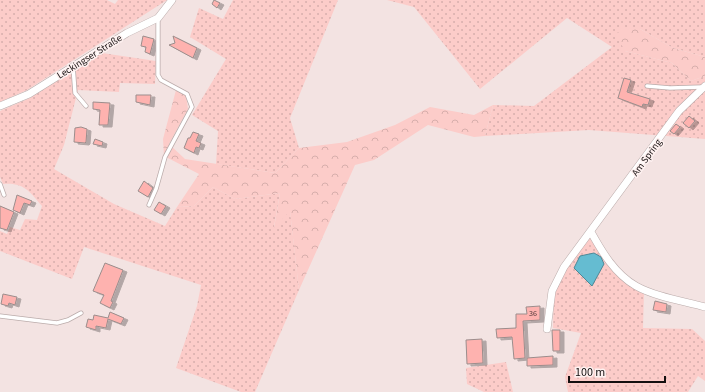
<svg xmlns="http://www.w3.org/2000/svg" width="705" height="392" viewBox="0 0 705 392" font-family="'Source Sans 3',sans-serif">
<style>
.grass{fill:url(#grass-dots)}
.forest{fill:url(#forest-crowns)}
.water{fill:#65bcd1;stroke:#4d8897}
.building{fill:#feb2af;stroke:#9b8d8c;filter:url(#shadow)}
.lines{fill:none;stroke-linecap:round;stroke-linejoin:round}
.service-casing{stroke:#bbacab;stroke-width:5}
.minor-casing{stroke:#bbacab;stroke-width:8}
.service{stroke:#fff;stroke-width:3.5}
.minor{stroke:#fff;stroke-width:7}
.labels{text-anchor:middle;stroke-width:3;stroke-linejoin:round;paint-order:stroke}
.number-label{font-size:8px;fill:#4f3838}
.street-label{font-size:10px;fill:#151010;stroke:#fef1f0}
</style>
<defs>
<pattern id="grass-dots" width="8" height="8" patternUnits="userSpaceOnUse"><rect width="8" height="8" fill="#fcccc9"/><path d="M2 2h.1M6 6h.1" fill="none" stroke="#d7aeac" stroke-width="1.8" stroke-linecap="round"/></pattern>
<pattern id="forest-crowns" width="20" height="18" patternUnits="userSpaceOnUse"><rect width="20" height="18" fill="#fcccc9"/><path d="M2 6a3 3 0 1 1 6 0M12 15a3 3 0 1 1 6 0" fill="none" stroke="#d7aeac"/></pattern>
<filter id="shadow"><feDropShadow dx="4" dy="2" stdDeviation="0" flood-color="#0004"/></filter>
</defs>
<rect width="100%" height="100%" fill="#f3e3e2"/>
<path class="grass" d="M0,0h107l8,4 3,-4h49l-140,90 -27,12z
M233,0h105l-48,118 9,30 -24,25 -59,-9 2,-33 -26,-16 34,-56 -36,-22 9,-29 24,11z
M387,0h318v57l-32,-9 -33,-19 -15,22 47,12 19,18 14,-5v63l-116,-9 -104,6 8,-31 41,1 78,-59 -45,-29 -87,71 -66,-82z
M102,53l54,8 -1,23 -35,-1 -1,9 -41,-2 -14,55 -10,24 60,35 51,22 12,-19 17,-1 19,-19 22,12 45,-6 -6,34 16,-17 9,80 -44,102h-14l-65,-24 21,-62 4,-21 -117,-38 -12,32 -72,-28v-20l7,3 3,-7 10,3 5,-11 12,1 5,-14c-12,-14 -18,-24 -39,-22l-3,-7v-66l30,-13z
M589,237l21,28 34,27 -1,36 49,1 13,12v40l-7,-5 -10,16h-120l-3,-15 16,-44 -28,-5 1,-36 12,-24z
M506,362l7,30h-29l-17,-8 -1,-16z"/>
<path class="forest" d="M621,27l19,2 33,19 32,9v19l-14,5 -19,-18 -47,-12 -9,-16z
M176,90l10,5 2,14 -19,35 16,15 90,14 24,-25 48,-6 48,-17 35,-18 44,8 19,-10 -8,31 -11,1 -46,-12 -54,35 -19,5 -56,125 -9,-79 -16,17 6,-35 -45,6 -22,-12 -19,19 -17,1 22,-33 -35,-18 -1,-17z"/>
<path class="water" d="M594,253l7,4 3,7 -12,22 -18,-18 6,-12z"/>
<path class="building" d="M214,0l6,3 -3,5 -5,-4z
M143,36l11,3 -4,15 -5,-2 1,-5 -5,-1z
M173,36l24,12 -4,10 -24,-13 6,-2z
M624,78l7,2 -4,12 23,7 -2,6 -5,-1 -1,3 -24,-9z
M136,95h15l-1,10 -14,-3z
M93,102l17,1 -2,22h-9l1,-15 -7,-1z
M689,116l6,5 -6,7 -6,-5z
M676,124l4,3 -6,7 -4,-3z
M81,127l6,2 -1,13 -1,1 -11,-1 1,-14z
M193,132l6,2 -3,7 5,2 -2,5 -3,-1 -2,6 -10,-5 4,-10h2z
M95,139l8,3 -1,4 -9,-2z
M144,181l9,7 -5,9 -10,-6z
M17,195l15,6 -2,4 -6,-2 -4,10 -7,-3z
M159,202l7,4 -5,8 -7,-4z
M0,206l14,6 -7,18 -7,-2z
M105,263l18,7 -12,31 2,1 -3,6 -10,-5 4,-8 -11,-4z
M3,294l14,3 -2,8 -6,-2 -1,3 -7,-2z
M655,301l12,3 -1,8 -13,-2z
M540,306v14l-17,1 2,37 -11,1 -2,-22 -15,1 -1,-9 20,-1v-14h11l-1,-7z
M110,312l14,6 -3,6 -13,-5 -2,9 -10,-2v4l-10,-3 2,-8 5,1 1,-5 14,3z
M552,330h8v21h-7z
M482,339l1,24 -16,1 -1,-24z
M553,356v9l-26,1v-8z"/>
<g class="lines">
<defs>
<path id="service" d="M73,66l2,27 11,13
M647,86l23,2 32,-1
M0,184l4,11
M149,205l7,-16 9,-32 27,-50 -5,-13 -26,-14 -3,-5v-56
M0,316l57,7 11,-3 13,-7"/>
<path id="minor" d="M0,106l29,-12 98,-61 31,-15 14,-18
M591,232c11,20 24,42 45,54 20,11 47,15 69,21
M547,329l5,-38 12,-24 115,-156 26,-25"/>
</defs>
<use href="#service" class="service-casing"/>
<use href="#minor" class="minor-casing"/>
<use href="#service" class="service"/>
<use href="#minor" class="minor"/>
</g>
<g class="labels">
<g class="number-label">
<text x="533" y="316">36</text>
</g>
<g class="street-label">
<text transform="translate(89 56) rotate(-32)" y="4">Leckingser Straße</text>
<text transform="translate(646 157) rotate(-54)" y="4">Am Spring</text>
</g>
</g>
<path d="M569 376v6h96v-6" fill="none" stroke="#151010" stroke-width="2"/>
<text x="575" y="376" font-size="12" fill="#151010" stroke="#fef1f0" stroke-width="3" paint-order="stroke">100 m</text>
</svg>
